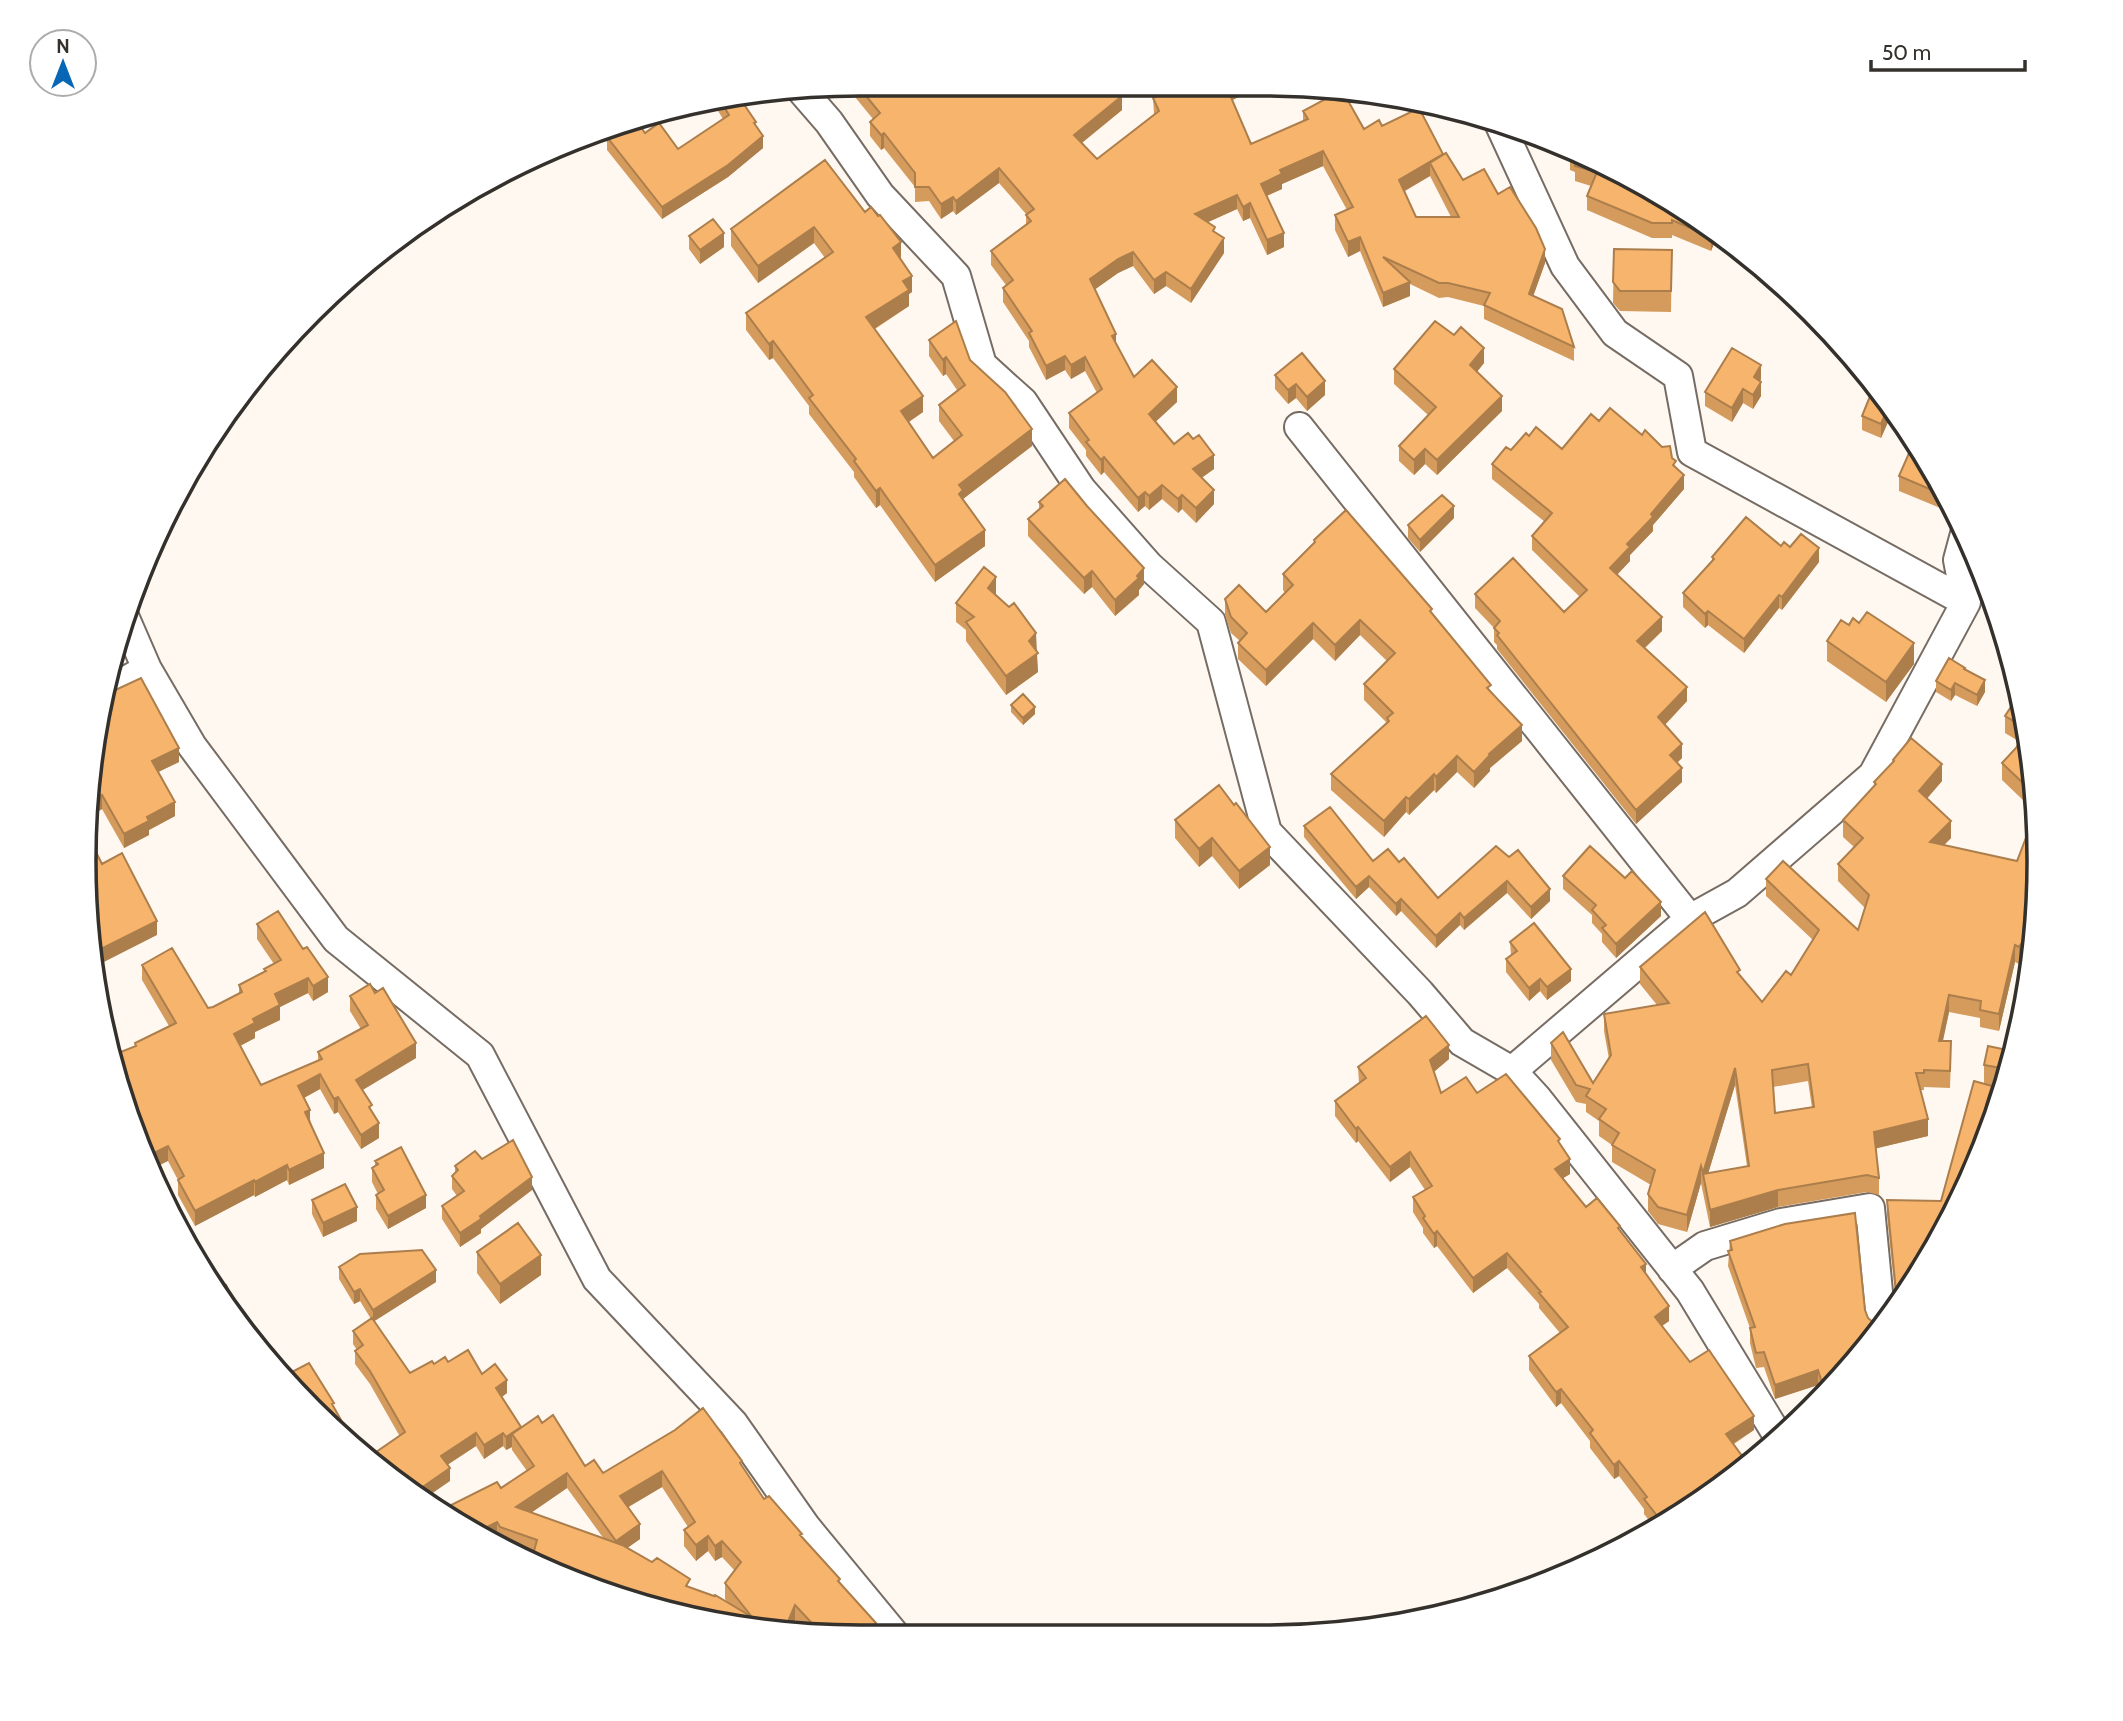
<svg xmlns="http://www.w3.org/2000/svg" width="2123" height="1721" viewBox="0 0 2123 1721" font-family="Cabin,sans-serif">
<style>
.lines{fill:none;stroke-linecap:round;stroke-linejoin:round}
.minor-casing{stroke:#766c63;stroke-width:32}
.minor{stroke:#fff;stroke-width:28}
.wall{fill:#d49b5d;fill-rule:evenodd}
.shaded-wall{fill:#ac7e4c}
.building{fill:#f6b46c;stroke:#ac7e4c;stroke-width:2;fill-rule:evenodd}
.rim{fill:none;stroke:#34302c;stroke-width:3.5}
</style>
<rect width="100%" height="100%" fill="#fff8f1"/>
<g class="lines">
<defs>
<path id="minor" d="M803,92l26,30 51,73 76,81 26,89 41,37 58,87 68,77 62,56 56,210 153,161 42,49 50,29
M1500,125l65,141 50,67 63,43 14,76 274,150 -8,-42 7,-26
M1299,427l391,492
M124,616l23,53 45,77 144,193 144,116 117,224 136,144 73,104 89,108
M110,690l37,-21
M1672,1269l33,-23 76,-23 89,-15 11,115
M1778,1436l-88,-145 -154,-194 -24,-26 178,-152 47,-26 136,-118 93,-173"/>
</defs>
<use href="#minor" class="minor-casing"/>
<use href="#minor" class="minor"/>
</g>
<path class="wall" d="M860,84l175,2 87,24 -40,33 15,16 57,-45 -1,-16 26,-10 -2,-3h79v3l-24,12 19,44 52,-23v-10l61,18 18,-3 61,29 20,25 35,14 47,69 -12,33 41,51v14l-90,-42v-13l-36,-9 -9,1 -29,-14v12l-27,11 -23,-56 -12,6 -13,-27v-15l12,-5 -24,-44 -41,18v5l-15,7 17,51 -17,8 -17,-37 -7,3 -6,-12 -29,13 7,10 9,21 -33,50 -25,-17 -12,8 -21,-28 -15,7 -23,16 21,55 18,33 43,25 -22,20 19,22 40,25 -13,9 13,26 -18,19 -14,-14 -4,4 -16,-14 -13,11 -4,-4 -7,6 -34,-40 -3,3 -15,-19v-6l-17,-22v-15l28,-20 -12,-22 -14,8 -6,-9 -19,10 -17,-33v-6l-26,-39v-14l3,-3 -15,-20v-14l35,-26v-11l-27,-31 -43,32 -3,-4 -12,8 -12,-18 -14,1v-15l-31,-39 -3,2 -11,-14v-14l3,-3 -18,-22v-12zM1430,176l21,41h-35l-11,-26z
M746,99l-4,3 14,25 7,21 -35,29 -66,42 -55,-69v-8l-6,-7 35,-15 9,13 33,16 45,-30 -10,-16z
M1572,149l122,66 24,19 -7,17 -39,-16v3h-20l-65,-28v-14l4,-10 -16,-5v-9l-5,-2v-15z
M865,212l36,47h-1l12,33 -3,2v12l-34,23 48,83 -14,10 24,36 21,-17 -15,-20v-16l18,-15 -11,-16 -3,2 -14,-20v-16l41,20 62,86 -69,53 22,47 -50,36 -55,-77 -4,3 -22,-31v-5l-45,-58v-8l-36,-48 -4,2 -23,-30v-17l79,-55 -11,-15 -56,40 -27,-37v-17z
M689,236l35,11 -24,17 -11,-15z
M1614,249l58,1 -1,62 -51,-1 -7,-8z
M1484,363l-7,9 25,39 -65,64 -12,-11 -11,11 -15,-14v-15l29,-31 -34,-31v-15z
M1275,375l50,20 -18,16 -11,-13 -8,6 -13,-15z
M1761,379l-1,2 1,15 -8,13 -10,-6 -11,19 -27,-16v-14z
M1893,410l-12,28 -19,-8v-14z
M1599,421l43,14 30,23 12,31 -31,36v6l-23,24v6l-13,14 45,56 -17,17 42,53 -22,24 17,33 -5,5 5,19 -46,42 -139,-175v-4l-3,-3v-14l-19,-20v-14l89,18 16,-15 -48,-47v-14l13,-14 -53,-43v-15l37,-28 33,13z
M1912,441l40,65 -2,6 -51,-21v-15l12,-26z
M1039,502l105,82 -5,6v5l-24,21 -23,-29 -8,7 -56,-58v-17l11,-10z
M1454,518l-34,34 -12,-14v-13z
M1314,540l118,74 59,78 31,49 -32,27v3l-16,17 -17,-16 -21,21 -2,-3 -25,25 -3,-3 -22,25 -53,-47v-16l56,-51 -23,-23v-16l23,-23 -27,-26 -25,26 -22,-22 -47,47 -28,-27v-16l2,-2 -9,-8 -6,-18v-16l41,13 19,-19 -2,-3v-16l31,-30z
M1781,546l9,1 29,15 -37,48 -3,-2 -35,45 -36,-28 -3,3 -22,-21v-14l29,-31v-5z
M996,595l40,56 2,21 -32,23 -40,-54v-11l-10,-8v-19z
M1827,641l87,23 -28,38 -59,-41z
M1965,670l20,22 -8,14 -22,-11 -4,6 -15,-9v-11z
M109,693l70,69 -21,10 17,44 -26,14v5l-25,13 -22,-39 -16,10z
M2019,696l15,94 -10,11 -22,-21v-17l14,-15 4,-6 -15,-9v-17z
M1011,705l24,9 -12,11 -12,-13z
M1893,760l49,21 -15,17 24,40 -7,7 73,16 20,-52 -5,152v4l-11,-4 -2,3 -4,-2 -16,69 -19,-4v-9l-31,-6 -6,29 8,17 -1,30 -26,-1v3h-3l7,46 -52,12 3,30v17l-12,-3 -89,15 -68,20 -9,-44 -14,49 -29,-8 -10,-13v-17l3,-9 -39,-23v-17l-13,-9v-15l-13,-9v-8l-10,-2 -25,-42v-17l42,40 16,-24 -5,-28v-17l53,-9 -17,-21v-17l100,9 22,26 29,-27 22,-35 -47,-44v-17l92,51 7,-22 -27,-27v-17l16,-17 -11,-10v-17l31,-34v-4l19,-19zM1808,1081l4,27 -37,5 -2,-26zM1735,1085l12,81 -39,7z
M1175,820l95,45 -31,24 -27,-33 -13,11 -24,-29z
M1304,826l69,35 26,1 39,36 58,-52 54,55 -19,18 -24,-26 -43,37 -4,-5 -24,23 -35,-37 -5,5 -27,-29 -13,12 -52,-62z
M1563,876l98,40 -45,42 -14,-16v-8l-10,-11v-8l-29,-26z
M257,924l71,68 -15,9 -5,-8 -28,14v13l-25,12v6l-15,8 21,39 57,-25v-8l43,-23 -11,-18v-15l66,62 -54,32 10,22 7,26 -18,11 -23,-37 -4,2 -14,-25 -16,9 20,70 -35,17 -2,-5 -32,17 -1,-2 -59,31 -17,-31v-15l-10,-19 -33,-115v-3l34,-17 -27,-46v-15l66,43 5,-1 26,-13v-9l25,-13v-3l10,-5 -17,-25z
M1510,942l61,39 -24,19 -7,-9 -11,10 -23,-29v-13l5,-4z
M2012,1051l-9,36 -19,-3v-19z
M1449,1059l-15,13 7,21h36l83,50 10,31 -7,4 23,29 34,23 26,44 23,47 -7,5 28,36 64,68 -20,14 2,32 -82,51 -10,-13v-5l-25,-33 -5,3 -24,-31v-7l-29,-38 -5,4 -27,-37v-14l31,-23 -21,-25v-4l-32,-36 -34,25 -36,-47 -3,2 -11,-15v-5l-10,-16v-15l12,-7 -15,-23 -20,15 -32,-41 -2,2 -21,-27v-15l24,-18 -1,-16z
M1992,1101l-2,5 8,3 -18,39h-1l-44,100 -39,55 -9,-88v-15l54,1z
M482,1159l50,31 -51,39v4l-21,14 -18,-28v-13l15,-10 -5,-7v-13l3,-3v-7z
M375,1161l51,47 -38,21 -12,-20v-14l2,-1 -6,-12v-14l3,-2z
M312,1200l45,21 -34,16 -11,-23z
M1730,1241l135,69 3,8 7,6 -28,48 -25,24 -4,-11 -43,14 -11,-32 -8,1 -6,-25v-15l-22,-62z
M477,1252l64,23 -41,29 -23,-31z
M339,1267l97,15 -62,39 36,52 24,-9 14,-2 34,12 25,19 -5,4 19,31 21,-5 43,43 18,7 139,-7 22,33 38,38 79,98h-71l-15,-15 -5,12 -130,-21 -127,-57 -33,-11 -3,-6 -7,3 11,-52 26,-17 -15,-21v-3l-6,3 -3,-4 -19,13 -8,-13 -29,19 3,16 -51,-46 -29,-51 -15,-20v-13l2,-1 -4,-6v-13l18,-12 -11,-18 -6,3 -15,-25zM662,1487l26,40 -4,3v16l12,15 12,-10 7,10 7,-4 13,14 -10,12v16l3,4 -38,-16 -63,-39 13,-9 -12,-32zM567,1488l37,51 -73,-26z"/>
<path class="shaded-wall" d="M1233,85h23v3l-29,15v-15z
M1122,96v14l-48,39v-14z
M884,133v15l-3,2v-15z
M763,136v12l-35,29 -66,42v-12z
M1323,151v15l-41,18v5l-21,9v-14l19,-14z
M1443,154l-13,9v13l-31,18v-14z
M999,168v15l-43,32v-14z
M1237,195v14l-42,19v-14z
M953,197v14l-12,8v-15z
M1250,203v15l-7,3v-14z
M814,227v16l-56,40v-17z
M1714,230l4,4 -7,17v-14z
M724,233v14l-24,17v-14z
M1284,233v14l-17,8v-15z
M1360,237v14l-12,6v-15z
M1224,238v15l-33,50v-14z
M901,242v17l-8,6v-17z
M1545,249v14l-16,45v-14z
M1133,252v14l-15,7 -28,20v-14l28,-20z
M1166,272v14l-12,8v-14z
M912,276v16l-3,2v12l-43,28v-17l37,-36z
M1410,282v14l-27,11v-14z
M1116,334v14l-4,-12z
M773,341v17l-4,2v-16z
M1484,348v15l-14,17v-15z
M1065,356v14l-19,10v-14z
M946,357v17l-3,2v-16z
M1085,357v14l-14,8v-14z
M1761,365v14l-7,12v-14z
M1325,381v14l-18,16v-14z
M1761,382v14l-8,13v-14z
M1296,384v14l-8,6v-14z
M1177,387v15l-28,26v-14z
M1743,389v14l-11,19v-14z
M923,396v16l-22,15v-16z
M1502,396v15l-65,64v-15z
M1889,405l4,6 -12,27v-14z
M1032,429v17l-69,53v8l-4,3v-25z
M1425,449v15l-11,11v-15z
M1214,455v14l-21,15v-15z
M1104,457v15l-3,3v-15z
M1684,475v14l-31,36v6l-23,24v6l-20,21v-14l17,-24z
M1162,485v14l-13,11v-14z
M880,488v17l-4,3v-17z
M1214,490v14l-18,19v-15z
M1145,492v14l-7,6v-14z
M1182,495v14l-4,4v-14z
M1454,506v12l-34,34v-12z
M985,530v16l-50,36v-17z
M1819,548v14l-37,48v-13z
M1144,568v16l-5,6v5l-24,21v-16z
M1092,571v16l-8,7v-16z
M996,577v19l-8,-8z
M1779,595v13l-35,45v-14z
M1708,611v14l-3,3v-14z
M1662,617v14l-25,24v-14z
M1360,620v15l-25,26v-16z
M1313,623v16l-47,47v-16z
M1036,633l2,39 -32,23v-19l23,-35z
M1914,643v21l-28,38v-20z
M1985,680v12l-8,14v-11z
M1955,683v12l-4,6v-11z
M1687,687v14l-29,31v-15z
M1035,707v7l-12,11v-7z
M1522,725v16l-32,27v3l-16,17v-16l15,-18z
M1682,744v14l-12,11v-14z
M179,748v14l-27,13v-14z
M1457,756v16l-21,21v-16z
M1942,764v17l-23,27v-17z
M1682,768v14l-46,42v-14z
M1434,774v16l-25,25v-16z
M2032,775l2,15 -10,11v-17z
M102,795v14l-16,10v-9l1,-6z
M1406,797v15l-22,25v-16z
M175,802v14l-26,14v5l-25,13v-14l23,-17z
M1951,821v17l-21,21v-17z
M1212,838v18l-13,11v-18z
M1270,847v18l-31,24v-18z
M1369,876v11l-13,12v-12z
M1507,881v12l-43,37v-12z
M1550,889v12l-19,18v-12z
M1401,899v12l-5,5v-12z
M1661,902v14l-45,42v-14z
M1460,913v12l-24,23v-12z
M157,921v14l-61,31 -1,-14z
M2021,944v17l-2,3v-17z
M2015,945v17l-16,69v-17z
M1571,969v12l-24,19v-13z
M328,977v15l-15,9v-15z
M308,978v15l-28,14v13l-25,12v6l-21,11v-15l19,-15 22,-25z
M1540,979v12l-11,10v-13z
M1949,995v17l-10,46v-17z
M416,1043v15l-60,36v-14z
M1449,1045v14l-19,16v-15z
M1735,1068v17l-30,99 -2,-10v16v-17z
M320,1074v15l-22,12v-15z
M1992,1086v15l-6,19v-15z
M338,1097v15l-4,2v-15z
M310,1110v15l-5,-13z
M1928,1119v17l-54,13v-17z
M379,1123v15l-18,11v-14z
M1358,1127v14l-2,2v-14z
M1979,1133v15l-3,11 -6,12v-8z
M168,1146v15l-16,8 -4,-13z
M1410,1152v15l-20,15v-15z
M324,1153v15l-35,17v-15z
M1570,1159v15l-15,9v-14z
M287,1165v15l-32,17v-15z
M1701,1166v17l-14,49v-17z
M532,1177v13l-51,39v4l-21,14v-14l20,-17z
M254,1180v15l-59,31v-15z
M1778,1190v17l-68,20v-17z
M426,1195v13l-38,21v-13z
M357,1207v14l-34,16v-14z
M1437,1231v15l-3,2v-14z
M1507,1253v15l-34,25v-15z
M541,1255v20l-41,29v-20z
M1646,1264v15l-5,-12z
M436,1270v12l-63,40v-12z
M360,1289v12l-6,3v-12z
M1669,1306v15l-14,10v-14z
M1818,1370v15l-43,14v-14z
M507,1380v13l-11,8v-13z
M1561,1389v14l-5,4v-15z
M1754,1416v14l-28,18v-14z
M521,1427l-9,7v13l-6,3v-13z
M476,1433v13l-35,23v-13z
M503,1433v13l-19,13v-14z
M1619,1461v15l-5,3v-14z
M450,1468v13l-26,18 -10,-6z
M662,1471v16l-42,25v-16z
M567,1473v15l-51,35v-16z
M497,1522v15l-7,3 -13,-8z
M640,1524v15l-24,17v-15z
M708,1536v15l-12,10v-16z
M722,1541v16l-7,4v-15z
M795,1605v15l-5,12 -6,-1z"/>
<path class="building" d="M860,84l174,1 1,1 2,-1h77l8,11 -48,39 23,24 62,-48 -6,-13 31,-13h49l-6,3 24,56 57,-25 -5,-8 39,-21 22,39 15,-9 3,6 37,-18 24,46 -44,26 17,37h43l-29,-54 16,-10 17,27 21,-11 14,25 12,-7 26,41 9,21 -16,45 33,15 12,38 -90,-42 6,-12 -42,-10h-9l-56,-26 27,25 -27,11 -23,-56 -12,5 -13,-27 18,-8 -30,-56 -43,19 2,4 -21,10 23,49 -17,7 -17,-37 -7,4 -6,-12 -42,19 20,13 -2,4 11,7 -33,51 -25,-17 -12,8 -21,-28 -15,7 -28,20 26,55 -4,2 22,41 18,-17 25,27 -28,27 25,30 14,-11 5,6 6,-4 15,20 -21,14 21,21 -18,18 -14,-13 -4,4 -16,-14 -13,11 -4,-4 -7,6 -34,-41 -3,3 -15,-18 3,-2 -20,-27 33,-24 -17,-32 -14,8 -6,-9 -19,10 -17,-33 3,-2 -29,-43 10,-8 -22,-29 40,-30 -5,-6 8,-6 -35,-41 -43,33 -3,-4 -12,7 -12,-17h-14v-14l-31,-40 -3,2 -11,-13 10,-9 -23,-28z
M741,100l15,22 -2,1 9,13 -35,29 -66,42 -55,-70 4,-3 -2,-2 27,-12 9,13 14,-10 19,26 51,-34 -8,-13z
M1572,149l122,66 20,15 -3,7 -39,-17v3h-20l-65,-27 10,-24 -22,-6 2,-9 -7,-2z
M825,160l40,52 6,-5 7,9 2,-1 21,27 -8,6 19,28 -9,5 6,9 -43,27 57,79 -22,15 32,47 29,-23 -23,-30 26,-20 -19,-28 -3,3 -14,-20 27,-19 14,39 35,32 27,37 -73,56 4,5 -4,4 26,36 -50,35 -55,-77 -4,3 -22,-30 2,-2 -47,-61 4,-3 -40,-54 -4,3 -23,-31 87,-61 -19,-25 -56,39 -27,-37z
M713,219l11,14 -24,17 -11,-14z
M1614,249l58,1 -1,41h-51l-7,-9z
M1435,321l19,14 7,-8 23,21 -14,17 32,31 -65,64 -12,-11 -11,11 -15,-14 37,-39 -42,-38z
M1732,348l29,17 -7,12 7,5 -8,13 -10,-6 -11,19 -27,-16z
M1302,353l23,28 -18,16 -11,-13 -8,6 -13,-15z
M1873,389l8,4 8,12 -8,19 -19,-8z
M1610,408l32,27 3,-5 17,17 8,-1 2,12 4,3 -3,4 11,10 -33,39 2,3 -26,27 3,3 -20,21 52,49 -25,24 50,46 -29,30 24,27 -12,11 12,13 -46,42 -139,-175 2,-2 -5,-5 6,-7 -25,-27 38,-36 51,54 23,-22 -55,-54 20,-23 -60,-49 14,-17 5,3 15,-17 3,3 7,-9 26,22 29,-35 8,7z
M1912,441l34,55 -47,-20 14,-32 -2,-1z
M1065,479l22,27 57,62 -7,8 2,2 -24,22 -23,-29 -8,7 -56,-59 15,-13 -4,-4z
M1442,495l12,11 -34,34 -12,-15z
M1346,510l86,99 -2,2 61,74 -4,3 35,37 -33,29 1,1 -16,17 -17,-16 -21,21 -2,-3 -25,25 -3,-2 -22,24 -53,-47 58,-53 -2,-3 6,-5 -29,-29 31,-31 -35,-33 -25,25 -22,-22 -47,47 -28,-27 9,-10 -16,-16 -6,-18 14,-14 27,27 27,-27 -10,-11 32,-32 -1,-2z
M1746,517l35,29 3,-4 6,5 11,-13 18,14 -37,49 -3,-2 -35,44 -36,-28 -3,3 -22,-21 31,-34 -2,-2z
M984,567l12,10 -8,11 21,19 5,-4 22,30 -7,8 9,12 -32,23 -40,-54 8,-5 -18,-14z
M1867,612l47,31 -28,39 -59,-41 14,-21 8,5 4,-7 6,5z
M1949,658l16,10 -1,1 21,11 -8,15 -22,-12 -4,7 -15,-9z
M141,678l38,70 -27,13 23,41 -28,15 2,4 -25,13 -22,-39 -15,9 22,-111z
M1023,694l12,13 -12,11 -12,-13z
M2018,696h1l5,31 -19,-11z
M2025,733l7,42 -8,9 -22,-21 14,-15z
M1911,738l31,26 -23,27 32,30 -21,21 87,19 10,-26 9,-33 1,7 -4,140 -12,-5 -2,3 -4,-2 -16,69 -19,-4 1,-9 -32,-6 -10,46h12l-1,30 -26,-1v3h-8l12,46 -54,13 5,46 -12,-3 -89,15 -68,20 -7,-36 46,-8 -14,-98 -32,105 -2,-7 -14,49 -29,-8 -10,-13 7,-24 -43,-25 7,-12 -20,-14 7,-10 -20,-13 4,-7 -14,-4 -25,-42 12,-11 30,51 18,-28 -7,-41 65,-11 -29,-36 65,-55 35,58 -3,2 25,30 24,-31 5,4 28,-45 -53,-51 17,-18 75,69 11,-35 -31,-31 25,-26 -20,-18 33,-36 -2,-2 20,-21 -1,-1zM1808,1064l6,43 -39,6 -3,-43z
M1219,785l15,20 2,-2 34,44 -31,24 -27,-33 -13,11 -24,-29z
M1330,807l43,54 15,-12 11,13 5,-4 34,40 58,-52 13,11 9,-7 32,39 -19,18 -24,-26 -43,37 -4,-5 -24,23 -35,-37 -5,5 -27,-28 -13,11 -52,-61z
M87,834l15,30 20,-11 35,68 -62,31z
M1590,846l35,32 7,-7 29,31 -45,42 -14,-16 4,-3 -14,-15 4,-5 -33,-29z
M278,911l25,38 4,-2 21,30 -15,9 -5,-8 -33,16 5,11 -27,14 2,4 -21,11 27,51 61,-26 -4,-7 50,-27 -18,-29 20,-12 5,9 8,-5 33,55 -60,37 16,25 -3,2 10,16 -18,12 -23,-38 -4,2 -14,-25 -22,12 12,24 -5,2 19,41 -35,17 -2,-5 -32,17 -1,-2 -59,31 -17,-31 6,-4 -16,-30 -20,10 -35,-101 23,-9 -1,-3 41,-20 -34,-58 30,-17 36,60 5,-1 29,-15 -3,-7 27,-14 -2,-2 17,-9 -24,-36z
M1534,923l37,46 -24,18 -7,-8 -11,9 -23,-29 11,-8 -7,-9z
M1426,1016l23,29 -19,15 11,33 25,-16 11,16 29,-19 54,65 -2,2 12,18 -15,10 31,38 11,-9 23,28 -2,2 28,36 -5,3 28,39 -14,11 35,45 19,-12 45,66 -28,18 22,30 -12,12 -74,46 -18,-23 3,-2 -28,-36 -5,4 -24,-32 3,-3 -32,-41 -5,3 -27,-36 39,-29 -29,-34 2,-1 -34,-39 -34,25 -36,-47 -3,3 -11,-16 2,-2 -12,-19 19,-11 -22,-34 -20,15 -32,-40 -2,2 -21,-28 31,-23 -8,-11z
M1988,1046l24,5 -5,18 -23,-4z
M1974,1081l18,5 -6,19 12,4v1l-12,25 -7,-2 -9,30 3,1 -38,84 -38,54 -10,-102 54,1z
M513,1140l19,37 -52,39 1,3 -21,14 -18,-27 22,-15 -12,-15 6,-6 -3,-4 20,-15 7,8z
M401,1147l25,48 -38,21 -12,-21 8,-5 -12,-22 6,-4 -3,-3z
M345,1184l12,23 -34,16 -11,-23z
M1855,1213l10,97 3,8 7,6h6l-34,48 -22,20 -7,-22 -43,15 -11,-33 -8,1 -6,-25 5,-1 -27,-76 4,-1 -2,-9 55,-17z
M518,1223l23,32 -41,29 -23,-32z
M422,1250l14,20 -63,40 -13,-21 -6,3 -15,-25 21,-13z
M226,1285l15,35 -2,1 7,14 -29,-46z
M372,1318l38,55 22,-12 2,3 11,-7 3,5 20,-12 14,24 13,-10 12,16 -11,8 25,39 -15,10 -3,-4 -19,12 -8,-12 -35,23 9,12 -36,25 -27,-17 -18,-19 36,-25 -35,-61 -15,-20 8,-6 -10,-14z
M309,1363l25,40 -2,1 22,39 -68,-68z
M703,1408l39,53 -2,2 24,36 5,-3 33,38 -2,1 40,44 -2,2 38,42 -3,3 8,9h-58l-28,-30 -11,26 -34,-6v-1h-10l-80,-13 -129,-49 6,-22 -37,-13 -3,-5 -20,10 -36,-22 56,-28 4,6 33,-22 -22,-32 26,-18 4,7 11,-8 32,51 9,-6 9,13 72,-43zM662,1471l33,51 -11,8 12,15 12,-9 7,10 7,-5 19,21 -16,21 27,34 -37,-22 -1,1 -28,-10 4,-7 -33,-21 -5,4 -30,-17 -106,-38 51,-34 49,68 24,-17 -20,-28z"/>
<path d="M0 0H2123V1721H0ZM860 96H1263A764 764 0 0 1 2027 860V861A764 764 0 0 1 1263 1625H860A764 764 0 0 1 96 861V860A764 764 0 0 1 860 96Z" fill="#fff" fill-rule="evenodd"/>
<path class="rim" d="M860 96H1263A764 764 0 0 1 2027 860V861A764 764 0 0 1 1263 1625H860A764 764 0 0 1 96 861V860A764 764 0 0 1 860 96Z"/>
<g transform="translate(63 63)"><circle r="33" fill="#ffffff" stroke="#aeacab" stroke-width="2"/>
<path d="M0-5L12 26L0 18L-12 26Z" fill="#0867b4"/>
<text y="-10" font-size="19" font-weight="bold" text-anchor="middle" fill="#34302c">N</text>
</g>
<path d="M1871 60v10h154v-10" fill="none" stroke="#34302c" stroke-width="3.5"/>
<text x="1882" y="60" font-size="21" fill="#34302c" stroke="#ffffff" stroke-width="5" paint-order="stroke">50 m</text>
</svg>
